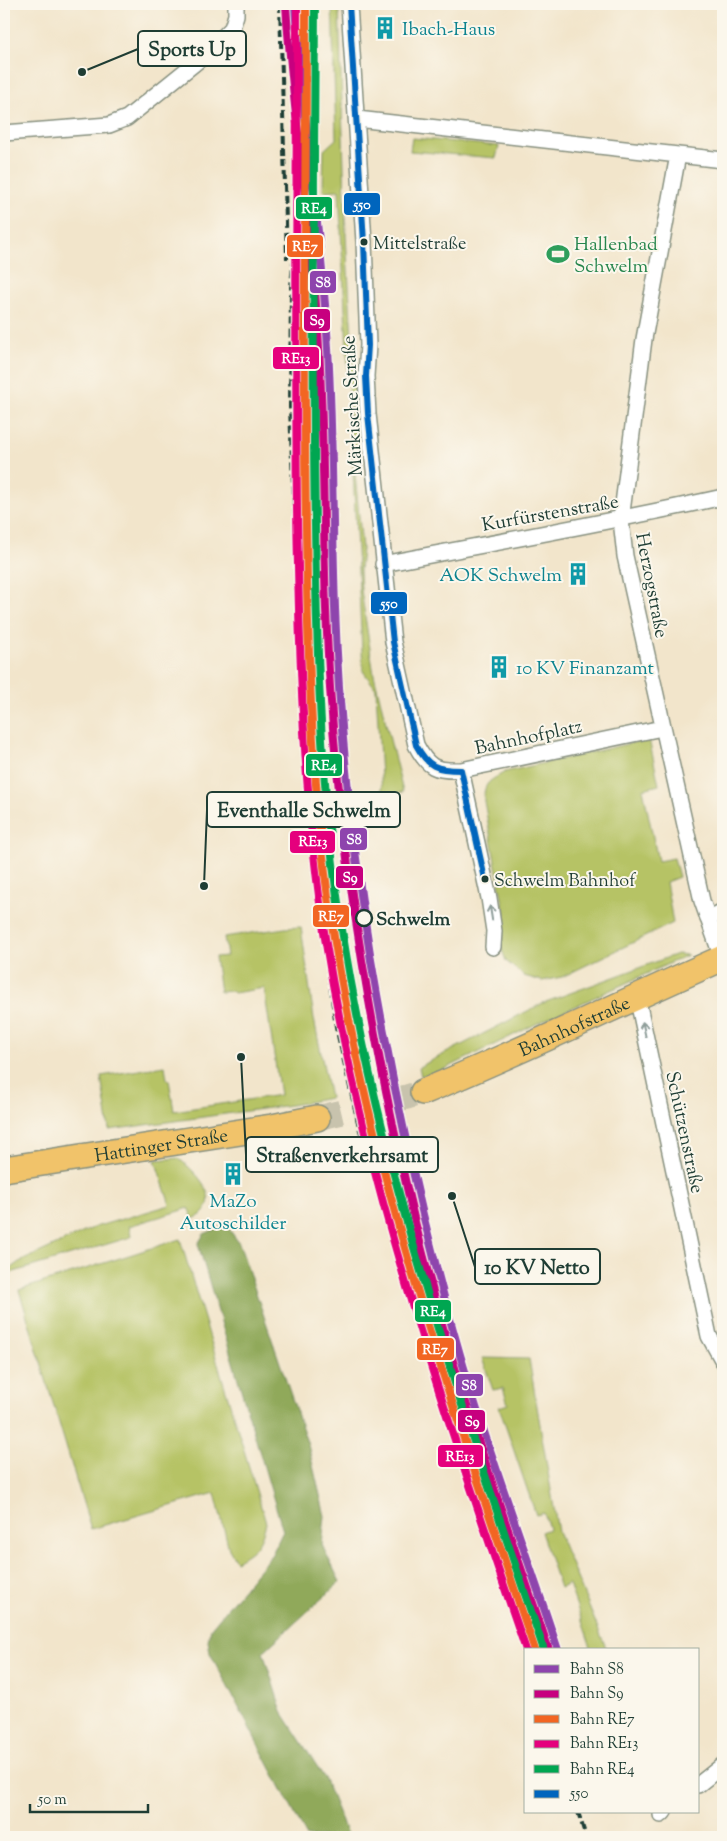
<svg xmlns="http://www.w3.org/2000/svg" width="727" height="1841" viewBox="0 0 727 1841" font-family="'Sorts Mill Goudy',serif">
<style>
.green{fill:#b6c365;stroke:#6a804c}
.forest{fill:#90a95a;stroke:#587347}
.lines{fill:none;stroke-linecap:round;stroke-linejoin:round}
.primary-tunnel{stroke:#c8c3ad;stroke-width:25;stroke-dasharray:25 12;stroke-linecap:butt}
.minor-casing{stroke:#889180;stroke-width:18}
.primary-casing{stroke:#889180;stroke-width:28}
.minor{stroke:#fff;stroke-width:15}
.primary{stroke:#f1c36a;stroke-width:25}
.rail{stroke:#1f3d34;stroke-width:4;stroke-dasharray:8 4;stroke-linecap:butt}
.bus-1-casing{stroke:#fbf7ec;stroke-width:10}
.bus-1{stroke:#0065bd;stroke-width:6}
.rail-1-casing{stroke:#fbf7ec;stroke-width:11}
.rail-2-casing{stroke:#fbf7ec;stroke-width:11}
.rail-3-casing{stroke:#fbf7ec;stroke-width:11}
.rail-4-casing{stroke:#fbf7ec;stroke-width:11}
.rail-5-casing{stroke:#fbf7ec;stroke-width:11}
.rail-1{stroke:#8e44ad;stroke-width:8}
.rail-2{stroke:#c7007f;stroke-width:8}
.rail-3{stroke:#f26522;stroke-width:8}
.rail-4{stroke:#e5007d;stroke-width:8}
.rail-5{stroke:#00a651;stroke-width:8}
.oneway{stroke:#8f9e9a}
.bus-dot{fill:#1f3d34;stroke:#fbf7ec;stroke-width:2}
.stop-dot{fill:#fbf7ec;stroke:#1f3d34;stroke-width:2.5}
.labels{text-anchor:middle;stroke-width:4;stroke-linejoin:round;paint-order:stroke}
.bus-label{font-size:18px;fill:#1f3d34;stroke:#fbf7ec;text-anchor:start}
.culture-label{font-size:19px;fill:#0d838f;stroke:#fbf7ec;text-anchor:start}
.leisure-label{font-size:19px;fill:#27864d;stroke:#fbf7ec;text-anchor:start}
.street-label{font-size:19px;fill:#1f3d34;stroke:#fbf7ec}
.stop-label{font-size:19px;font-weight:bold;fill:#1f3d34;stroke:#fbf7ec;text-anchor:start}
.leader{fill:none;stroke:#1f3d34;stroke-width:2}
.callout-dot{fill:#1f3d34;stroke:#fbf7ec;stroke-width:2}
.callout{fill:#fbf7ec;stroke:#1f3d34;stroke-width:2}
.callout-label{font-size:20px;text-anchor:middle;font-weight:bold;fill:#1f3d34}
.line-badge{stroke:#fbf7ec;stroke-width:2}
.badge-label{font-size:14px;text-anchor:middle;font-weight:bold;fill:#fff}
</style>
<rect width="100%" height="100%" fill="#fbf7ec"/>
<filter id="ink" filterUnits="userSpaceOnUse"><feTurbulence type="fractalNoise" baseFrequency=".02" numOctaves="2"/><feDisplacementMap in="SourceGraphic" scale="10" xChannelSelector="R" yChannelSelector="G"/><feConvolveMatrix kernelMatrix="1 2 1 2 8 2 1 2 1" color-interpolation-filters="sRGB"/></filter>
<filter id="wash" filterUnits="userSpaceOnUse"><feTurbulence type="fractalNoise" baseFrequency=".0096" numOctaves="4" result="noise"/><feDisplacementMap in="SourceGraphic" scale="20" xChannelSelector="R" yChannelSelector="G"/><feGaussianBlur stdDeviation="1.12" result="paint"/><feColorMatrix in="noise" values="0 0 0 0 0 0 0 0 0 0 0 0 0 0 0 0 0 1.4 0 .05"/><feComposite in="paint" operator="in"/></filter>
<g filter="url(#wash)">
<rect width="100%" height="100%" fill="#f2e5cb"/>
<path class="green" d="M332,4h7l7,232 12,204 -4,23 8,85 -2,23 1,19 13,85 29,117 -21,3 -6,-106 -13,-18 -24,-481 -16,1 1,-41 12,-11z
M412,138l87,8 -3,12 -86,-7z
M649,739l10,46 -16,4 15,72 16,-3 5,19 -13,5 7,41 -111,54 -20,4 -18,-5 -18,-15 -5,-14 4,-32 -21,-114c-1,-19 6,-20 21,-29z
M301,927l13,92 16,79 -32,6 -189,26 -8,-54 64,-10 2,13 2,1 5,31 106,-16 -16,-107 -30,5 -2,-2 -12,1 -5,-35 12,-1 -3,-19 61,-9z
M677,954l11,1 -148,67 -97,48 -22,6 -2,-9 124,-64z
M178,1158c14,11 44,37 24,56 -2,2 -7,4 -10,5l-3,-11 -60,18 2,11 -127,38v-2l15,-11 76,-35 75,-22 -15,-45z
M180,1239l86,284c-6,22 -10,27 -30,38l-7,-12 -14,-56 -124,36 -72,-239z
M482,1358l47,1 29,173 49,118h-15l-23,-66 -9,4 -19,-56 8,-3 -5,-16 -8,2 -37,-108 9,-3 -5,-16 -10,2z"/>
<path class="forest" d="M218,1228l11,1 10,14 69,202 17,71 -3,29 18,37 -77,70 19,60 42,65 24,60h-41l-97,-184 -2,-13 3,-12 61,-74 11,-23 -85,-287 6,-10z"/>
</g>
<g filter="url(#ink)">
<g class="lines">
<path class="primary-tunnel" d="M317,1118l90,-21 16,-5"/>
<defs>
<path id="minor" d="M349,4l15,238 4,103 -2,31 2,38 25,228 23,103c12,23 19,26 45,25l201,-42
M357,119l366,41
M4,133l105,-8 18,-7 78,-63 27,-27 4,-13v-11
M678,155l-34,184 -23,181 4,36 77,345 20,57
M383,564c114,-22 228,-42 340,-67
M461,770l28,128 5,33 -1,16
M708,919l15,-8
M637,996l72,340 14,25
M698,1785l25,-20
M661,1815l3,-3"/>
<g id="primary">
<path id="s1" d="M423,1092c102,-42 200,-90 300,-134"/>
<path id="s2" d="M4,1169l268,-42 45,-9"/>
</g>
</defs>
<use href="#minor" class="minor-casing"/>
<use href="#primary" class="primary-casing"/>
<use href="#minor" class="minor"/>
<use href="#primary" class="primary"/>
<path class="rail" d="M280,4l7,255
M307,54l-7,117 -9,116 -1,120 12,326 11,138 23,156 23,100 65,224 102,307
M578,1812l8,25"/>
<defs>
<path id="bus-1" d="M349,4l15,238 4,103 -2,31 2,38 25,228 23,103c12,22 20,25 45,25
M461,770l24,109"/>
</defs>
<use href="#bus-1" class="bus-1-casing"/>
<use href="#bus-1" class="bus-1"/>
<defs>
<path id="rail-1" d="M295,4c7,115 27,229 33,344 5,86 4,173 7,260 4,118 17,236 36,352 21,124 48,248 82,370 30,108 70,213 105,320"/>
<path id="rail-2" d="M286,5c7,114 27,228 33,343 5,87 4,174 7,261 4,118 17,235 36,351 21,127 48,254 84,378 31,105 68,208 103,312"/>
<path id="rail-3" d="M306,4c0,174 -3,348 0,522 2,138 6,276 28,411 39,245 122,479 201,713"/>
<path id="rail-4" d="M297,4c0,168 -2,337 0,505 2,143 6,287 28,429 39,244 121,478 201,712"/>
<path id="rail-5" d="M315,4c-1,174 -3,348 0,521 2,138 6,275 28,411 39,244 121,478 200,711"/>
</defs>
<use href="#rail-1" class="rail-1-casing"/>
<use href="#rail-2" class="rail-2-casing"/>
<use href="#rail-3" class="rail-3-casing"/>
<use href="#rail-4" class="rail-4-casing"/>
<use href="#rail-5" class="rail-5-casing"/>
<use href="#rail-1" class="rail-1"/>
<use href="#rail-2" class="rail-2"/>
<use href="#rail-3" class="rail-3"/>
<use href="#rail-4" class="rail-4"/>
<use href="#rail-5" class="rail-5"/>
</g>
<defs><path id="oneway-shaft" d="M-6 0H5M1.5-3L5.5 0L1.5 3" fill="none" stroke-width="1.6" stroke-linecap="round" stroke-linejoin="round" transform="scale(1.25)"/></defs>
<g class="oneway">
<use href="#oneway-shaft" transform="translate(491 913) rotate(-99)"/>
<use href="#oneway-shaft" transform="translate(644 1029) rotate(-102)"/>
</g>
</g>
<defs>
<symbol id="building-bare" viewBox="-9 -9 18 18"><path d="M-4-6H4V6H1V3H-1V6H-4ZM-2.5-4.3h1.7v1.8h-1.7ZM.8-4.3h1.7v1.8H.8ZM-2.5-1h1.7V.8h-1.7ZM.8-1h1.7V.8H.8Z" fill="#0f9aa8" stroke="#fbf7ec" stroke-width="2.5" paint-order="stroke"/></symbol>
<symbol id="stadium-bare" viewBox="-9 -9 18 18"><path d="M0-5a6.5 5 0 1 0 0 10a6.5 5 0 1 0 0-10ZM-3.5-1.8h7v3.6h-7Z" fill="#2e9e5b" stroke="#fbf7ec" stroke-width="2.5" paint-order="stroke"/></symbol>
</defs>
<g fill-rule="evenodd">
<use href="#building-bare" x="369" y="12" width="32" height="32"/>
<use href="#stadium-bare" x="542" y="238" width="32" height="32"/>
<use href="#building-bare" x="562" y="558" width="32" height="32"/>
<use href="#building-bare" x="483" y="651" width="32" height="32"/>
<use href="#building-bare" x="217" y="1158" width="32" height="32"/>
</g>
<g class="bus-dot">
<circle cx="364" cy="242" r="4.5"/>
<circle cx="485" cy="879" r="4.5"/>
</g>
<circle class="stop-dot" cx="364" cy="918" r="8"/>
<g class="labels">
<g class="bus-label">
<text x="373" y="249">Mittelstraße</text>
<text x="494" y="886">Schwelm Bahnhof</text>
</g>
<g class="culture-label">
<text x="402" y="35">Ibach-Haus</text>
<text x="562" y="581" text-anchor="end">AOK Schwelm</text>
<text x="516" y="674">10 KV Finanzamt</text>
<text x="233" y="1207" text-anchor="middle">MaZo<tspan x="233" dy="22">Autoschilder</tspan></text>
</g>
<g class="leisure-label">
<text x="574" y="250">Hallenbad<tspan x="574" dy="22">Schwelm</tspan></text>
</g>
<g class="street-label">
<text transform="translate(351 406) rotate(-93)" y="7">Märkische Straße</text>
<text transform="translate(550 512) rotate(-10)" y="7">Kurfürstenstraße</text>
<text transform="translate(653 585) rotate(79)" y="7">Herzogstraße</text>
<text transform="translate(528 736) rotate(-12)" y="7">Bahnhofplatz</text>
<text dy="7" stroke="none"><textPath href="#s1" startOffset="165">Bahnhofstraße</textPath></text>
<text transform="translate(686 1132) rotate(78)" y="7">Schützenstraße</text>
<text dy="7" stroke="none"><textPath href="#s2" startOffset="159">Hattinger Straße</textPath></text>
</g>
<g class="stop-label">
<text x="376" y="925">Schwelm</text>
</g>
</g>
<path class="leader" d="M82 72L138 49M204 886L207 810M241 1057L246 1155M452 1196L475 1267"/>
<g class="callout-dot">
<circle cx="82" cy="72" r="5"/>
<circle cx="204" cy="886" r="5"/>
<circle cx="241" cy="1057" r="5"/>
<circle cx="452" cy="1196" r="5"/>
</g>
<g class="callout">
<rect x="138" y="31" width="108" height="35" rx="5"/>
<rect x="207" y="792" width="193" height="35" rx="5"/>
<rect x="246" y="1137" width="192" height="35" rx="5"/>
<rect x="475" y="1249" width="125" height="35" rx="5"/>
</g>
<g class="callout-label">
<text x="192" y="56">Sports Up</text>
<text x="304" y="817">Eventhalle Schwelm</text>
<text x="342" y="1162">Straßenverkehrsamt</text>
<text x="537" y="1274">10 KV Netto</text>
</g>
<g class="line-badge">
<rect x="343" y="192" width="38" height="24" rx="5" fill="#0065bd"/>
<rect x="295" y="196" width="38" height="24" rx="5" fill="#00a651"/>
<rect x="286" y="234" width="38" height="24" rx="5" fill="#f26522"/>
<rect x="309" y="270" width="28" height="24" rx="5" fill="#8e44ad"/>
<rect x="303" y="308" width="28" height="24" rx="5" fill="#c7007f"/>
<rect x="272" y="346" width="48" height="24" rx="5" fill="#e5007d"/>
<rect x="370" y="591" width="38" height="24" rx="5" fill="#0065bd"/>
<rect x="305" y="753" width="38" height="24" rx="5" fill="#00a651"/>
<rect x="339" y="827" width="29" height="24" rx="5" fill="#8e44ad"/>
<rect x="289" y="830" width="47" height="24" rx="5" fill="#e5007d"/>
<rect x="335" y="865" width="29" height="24" rx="5" fill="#c7007f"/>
<rect x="312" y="904" width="38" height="24" rx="5" fill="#f26522"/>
<rect x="414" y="1299" width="38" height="24" rx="5" fill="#00a651"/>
<rect x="416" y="1337" width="39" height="24" rx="5" fill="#f26522"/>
<rect x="455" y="1373" width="29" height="24" rx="5" fill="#8e44ad"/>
<rect x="457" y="1409" width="29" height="24" rx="5" fill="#c7007f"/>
<rect x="437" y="1444" width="47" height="24" rx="5" fill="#e5007d"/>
</g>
<g class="badge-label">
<text x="362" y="209">550</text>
<text x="314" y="213">RE4</text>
<text x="305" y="251">RE7</text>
<text x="323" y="287">S8</text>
<text x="317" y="325">S9</text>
<text x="296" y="363">RE13</text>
<text x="389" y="608">550</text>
<text x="324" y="770">RE4</text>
<text x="354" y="844">S8</text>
<text x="313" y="846">RE13</text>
<text x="350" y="882">S9</text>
<text x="331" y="921">RE7</text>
<text x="433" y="1316">RE4</text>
<text x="435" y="1354">RE7</text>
<text x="469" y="1390">S8</text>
<text x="472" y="1426">S9</text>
<text x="460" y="1461">RE13</text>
</g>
<rect width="727" height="1841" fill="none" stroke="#fbf7ec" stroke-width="20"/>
<rect x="524" y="1648" width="175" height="165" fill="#fbf7ec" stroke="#a3ada2"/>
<rect x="534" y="1665" width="25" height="8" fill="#8e44ad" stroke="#a3ada2"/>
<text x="570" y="1674" font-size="15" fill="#1f3d34">Bahn S8</text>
<rect x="534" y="1690" width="25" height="8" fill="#c7007f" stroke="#a3ada2"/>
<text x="570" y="1698" font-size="15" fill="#1f3d34">Bahn S9</text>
<rect x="534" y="1715" width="25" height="8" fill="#f26522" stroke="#a3ada2"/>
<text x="570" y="1724" font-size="15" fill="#1f3d34">Bahn RE7</text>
<rect x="534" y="1740" width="25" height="8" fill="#e5007d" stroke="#a3ada2"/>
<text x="570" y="1748" font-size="15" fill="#1f3d34">Bahn RE13</text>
<rect x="534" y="1765" width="25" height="8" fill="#00a651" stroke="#a3ada2"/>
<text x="570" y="1774" font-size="15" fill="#1f3d34">Bahn RE4</text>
<rect x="534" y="1790" width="25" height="8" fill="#0065bd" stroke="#a3ada2"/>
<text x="570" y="1798" font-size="15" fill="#1f3d34">550</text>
<path d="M30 1804v8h118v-8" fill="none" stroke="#1f3d34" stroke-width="2.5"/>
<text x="38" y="1804" font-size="15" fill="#1f3d34" stroke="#fbf7ec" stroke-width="4" paint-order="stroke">50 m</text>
</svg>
